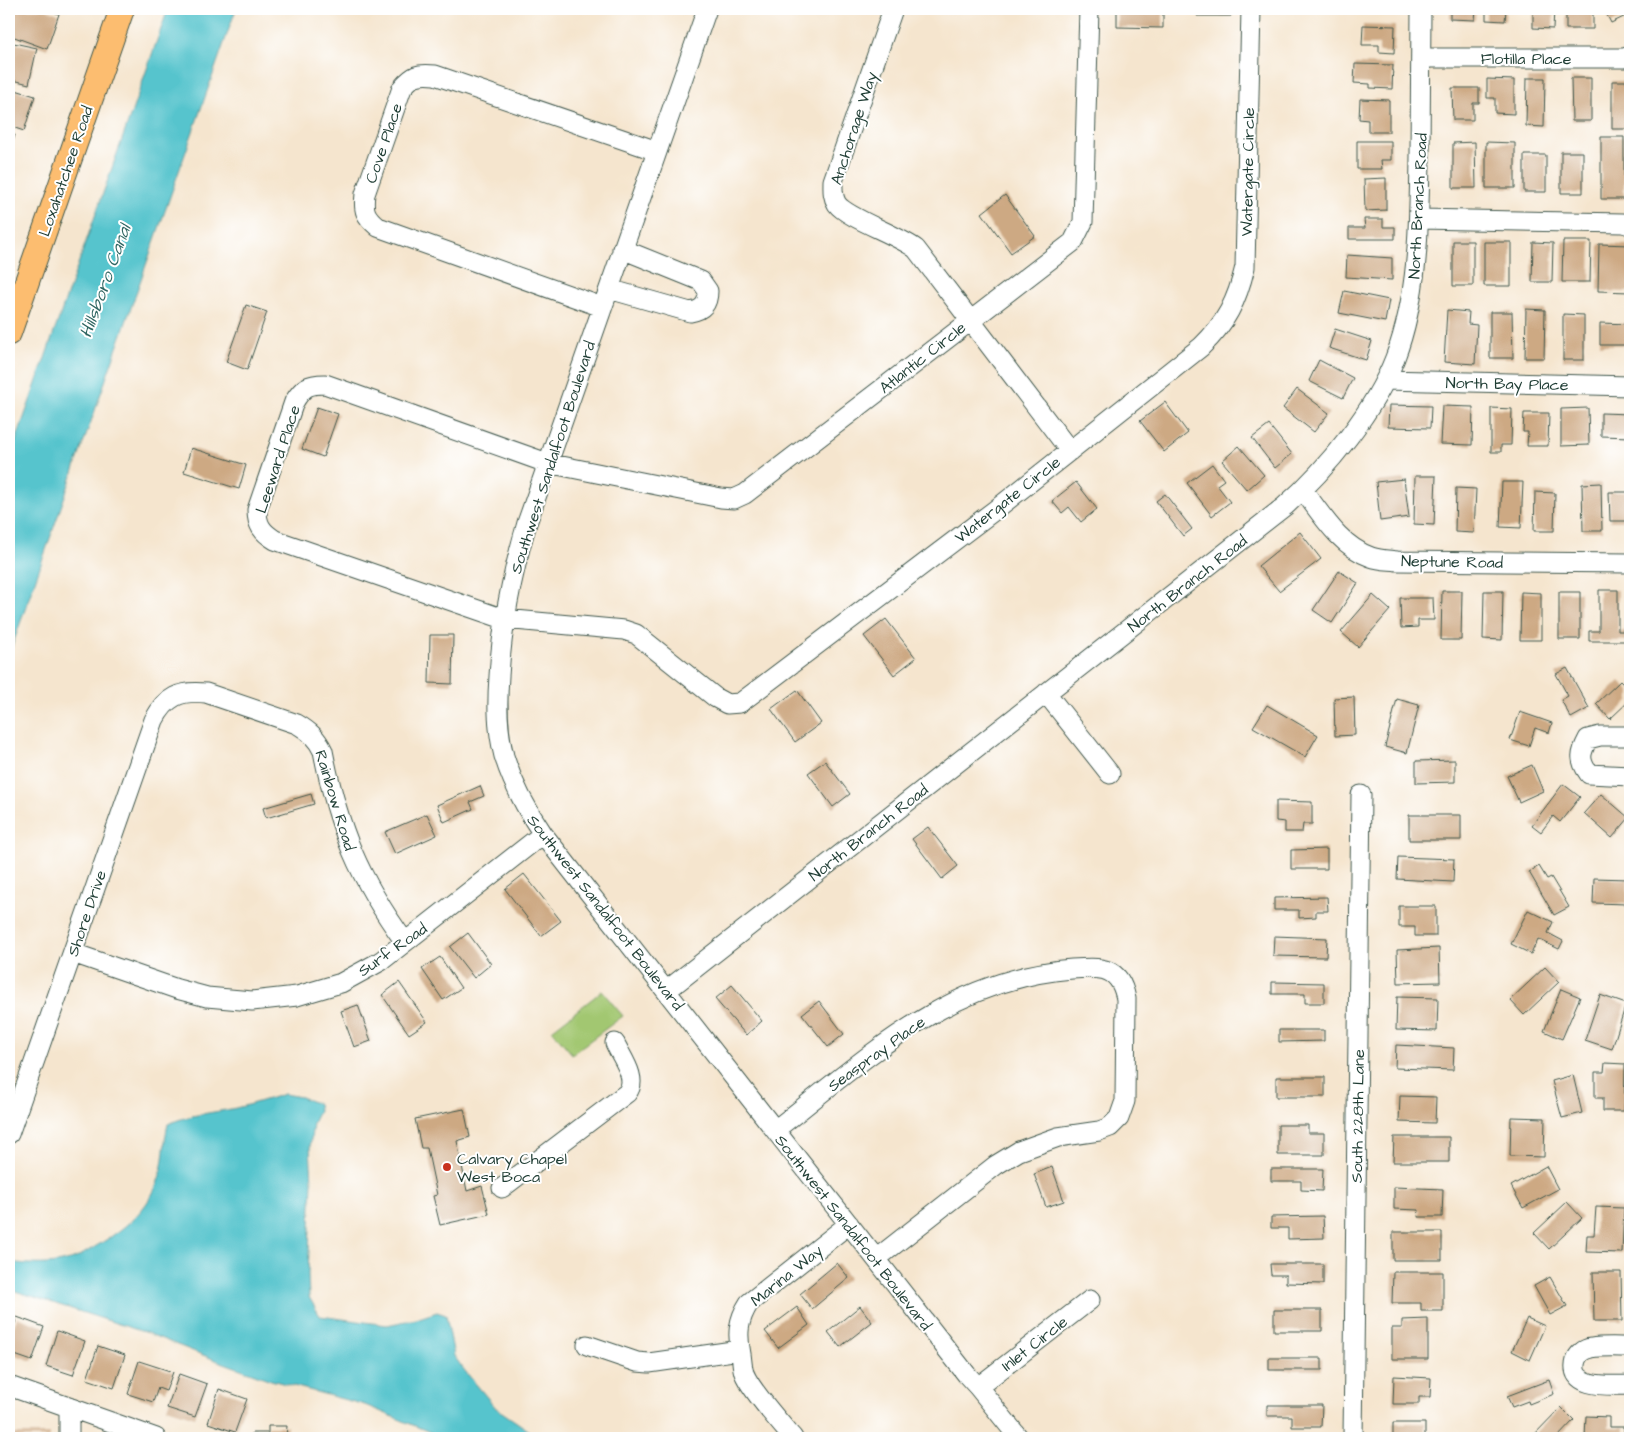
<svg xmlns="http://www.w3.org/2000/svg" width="1639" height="1447" viewBox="0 0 1639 1447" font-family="'Architects Daughter',sans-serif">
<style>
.green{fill:#a2c771;stroke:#608252}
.water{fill:#57c4cd;stroke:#3b8080}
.building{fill:#cda983}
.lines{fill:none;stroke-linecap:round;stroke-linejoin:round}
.minor-casing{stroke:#3f564b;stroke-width:21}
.major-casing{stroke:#3f564b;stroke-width:26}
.minor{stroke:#fff;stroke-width:19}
.major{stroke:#fcbd6f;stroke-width:24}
.poi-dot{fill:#c8321e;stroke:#fff;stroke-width:2}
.labels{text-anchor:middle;stroke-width:4;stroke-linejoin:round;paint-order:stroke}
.street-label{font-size:16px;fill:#1f3d34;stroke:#fff}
.poi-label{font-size:16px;fill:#1f3d34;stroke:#fff;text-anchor:start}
.water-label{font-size:18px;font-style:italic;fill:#306662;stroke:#fff}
</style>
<rect width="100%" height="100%" fill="#fff"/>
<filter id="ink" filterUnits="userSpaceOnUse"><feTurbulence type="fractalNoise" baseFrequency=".02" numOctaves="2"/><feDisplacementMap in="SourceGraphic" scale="10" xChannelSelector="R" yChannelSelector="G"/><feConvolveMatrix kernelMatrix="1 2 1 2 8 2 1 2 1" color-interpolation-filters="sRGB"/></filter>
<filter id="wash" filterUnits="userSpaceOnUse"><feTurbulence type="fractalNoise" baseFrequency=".0096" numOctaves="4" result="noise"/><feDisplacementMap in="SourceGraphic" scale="20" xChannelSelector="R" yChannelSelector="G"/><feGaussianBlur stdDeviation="1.12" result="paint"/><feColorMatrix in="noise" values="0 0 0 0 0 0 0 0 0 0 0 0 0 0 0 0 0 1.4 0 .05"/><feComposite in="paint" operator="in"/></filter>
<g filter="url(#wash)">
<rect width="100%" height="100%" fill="#f5e5ce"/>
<path class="green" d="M602,991l21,25 -51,38 -20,-24z"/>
<path class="water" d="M168,9h68l-227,646v-195z
M284,1094l17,3 17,7 1,7 -6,12 -3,24 2,35 -4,92 1,23 11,19 67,9 29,-6 21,-7 9,3 8,41 11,15 31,37 44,30h-96l-79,-33 -94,-25 -58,-21 -66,-26 -138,-44v-27c21,3 44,4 64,-3 7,-2 14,-8 20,-11 27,-16 52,-34 64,-64 8,-20 6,-40 11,-60 22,-10 45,-11 68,-16 16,-4 32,-9 48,-14z"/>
<g id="blocks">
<path class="building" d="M13,9h32l14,5 -12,35 -38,-14v-14z
M1117,9h46v19l-46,-1z
M1197,9h34v7h-34z
M1450,9h26l-1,11 -25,-1z
M1486,9h20l-1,12 -19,-1z
M1533,9h21l-1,20 -20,-1z
M1566,9h27v20h-27z
M1604,9h26v5l-19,9z
M1363,25l32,1 -1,27 -15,-1v-7h-17z
M9,42l28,6 -8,36 -20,-5z
M1355,64l38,1 -1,24 -22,-1v-4l-16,-1z
M1527,78h18l-1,49 -18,-1z
M1571,78h20v43h-19z
M1487,79l27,1v34l-19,-1v-15h-8z
M1612,81h18v48h-18z
M9,88l26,8 -11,35 -15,-5z
M1452,88h27v15h-6v17h-20z
M1360,99l29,1v32h-21v-12l-9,-1z
M9,133l6,2 -6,19z
M1601,137h23v62h-23z
M1357,141h34v19h-10l1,9h-25z
M1475,142l1,46h-23v-45z
M1486,142l29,1v45h-29z
M1561,152h22v41h-22z
M1524,155h22v37h-22z
M1386,178v32l-21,1 -1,-32z
M1005,195l30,41 -24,17 -29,-40z
M1364,219h19v8h12v12h-46v-11h16z
M1453,241h20v45h-20z
M1563,241h28l-1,41h-28z
M1484,242h27v44h-27z
M1533,242l20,1 -1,39h-20z
M1599,244l31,1v47l-32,-1z
M1347,255l45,3v22l-46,-3z
M1344,291l45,9 -4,22 -46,-9z
M246,305l21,7 -20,58 -21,-8z
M1526,309l19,1 -1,48h-19z
M1447,310l22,2 -1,12 9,1 -2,39 -31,-2z
M1490,312h22l1,46h-23z
M1563,314l21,1v45h-21z
M1600,323l30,1v21h-30z
M1335,329l37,12 -6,19 -37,-12z
M1319,360l34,18 -10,20 -34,-17z
M1297,389l32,24 -15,19 -31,-24z
M1165,402l23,31 -24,19 -24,-31z
M1389,405l42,1 -1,22 -42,-1z
M1442,406l31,1 -1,38 -32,-1z
M317,407l21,7 -15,43 -21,-8z
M1491,408l21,1 -1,36h-10v7h-10z
M1588,408l1,37 -28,1v-37z
M1524,413h25l-1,33h-21l1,-14h-5z
M1601,413l29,1v23l-29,-1z
M1269,425l23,29 -17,14 -23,-30z
M1239,446l25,29 -17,15 -25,-29z
M191,448l55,17 -7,24 -55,-17z
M1212,464l12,16 -7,5 13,17 -18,14 -25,-33z
M1415,476h21l-2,49 -20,-1z
M1404,479l5,38 -29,4 -4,-39z
M1076,482l21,27 -16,13 -12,-15 -7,6 -10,-12z
M1502,482h21l-2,46 -21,-1z
M1601,483l1,48h-19l-1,-47z
M1456,488l20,1 -2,44 -19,-1z
M1535,492l20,1 -1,38h-20z
M1609,492h20l1,29h-20z
M1165,494l27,35 -9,7 -27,-35z
M1300,532l21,27 -42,32 -21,-25z
M1339,571l19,12 -26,40 -19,-13z
M1599,590h19v41h9v10h-38v-10h10z
M1442,591h20l-1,49h-20z
M1484,591h19l-1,49 -19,-1z
M1521,592l20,1v47h-21z
M1559,592h21v47h-21z
M1373,595l17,15 -32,37 -17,-15z
M1400,598h33l1,22h-16v7l-17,1z
M886,619l30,39 -22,17 -30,-39z
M430,635h23l-1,49 -23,-1z
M1567,668l22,40 -18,10 -10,-18 7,-4 -12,-22z
M1620,681l10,10v9l-20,19 -14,-15z
M797,690l24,33 -26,19 -24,-33z
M1354,697l1,38 -20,1 -1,-38z
M1397,699l22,6 -12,48 -22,-6z
M1267,705l51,30 -13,22 -52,-30z
M1520,712l32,11 -3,10 -14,-5 -6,18 -19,-6z
M1455,760v22l-39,1v-22z
M825,761l25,33 -17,13 -25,-34z
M1532,765l11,26 -24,11 -12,-26z
M1563,784l17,13 -20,25 -7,-6 -12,16 -9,-7z
M480,786l4,10 -14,6 3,7 -29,13 -7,-17z
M311,794l3,10 -48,14 -3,-10z
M1601,794l28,24 -17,20 -28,-25z
M1276,801l36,1v22h-9l-1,8h-17v-10l-9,-1z
M427,814l10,21 -42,19 -10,-22z
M1409,815h52v25h-52z
M928,827l30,39 -16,13 -30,-40z
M1327,849v20h-36v-19z
M1398,857l56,2 -1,23 -56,-3z
M1539,866l8,13 4,-2 18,30 -15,8 -25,-43z
M524,874l37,47 -20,15 -36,-47z
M1594,878l34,1 -1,25 -34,-1z
M1327,897l1,14h-12v6l-17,1v-8h-25v-12z
M1399,906h37v30h-21v-9h-16z
M1528,910l25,12 -5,11 15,8 -4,8 -21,-10 -7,15 -20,-10z
M468,933l23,31 -17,14 -24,-31z
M1274,936l53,2 -1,19 -53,-1z
M1439,948l1,34 -42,1 -1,-33z
M440,957l21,31 -18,12 -21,-31z
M1545,967l14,15 -35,33 -14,-15z
M399,982l28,40 -18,12 -27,-39z
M1272,982l52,1v20h-19v-9h-33z
M732,985l30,36 -16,14 -31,-36z
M1561,989l19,8 -18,42 -18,-8z
M1600,995l26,9 -14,45 -27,-9z
M1397,997l41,1 -1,33 -41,-1z
M819,1001l25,33 -16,13 -26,-33z
M358,1005l13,36 -17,6 -13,-36z
M1279,1030h45v11l-45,1z
M1396,1045l58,3 -1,22 -58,-2z
M1605,1063l20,1 -1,47h-21v-13h-8v-26h9z
M1573,1075l9,38 -20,5 -10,-37z
M1276,1077h49v20h-49z
M1400,1096l36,1 -1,26 -36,-1z
M464,1109l6,28 -13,4 10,50 15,-5 7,28 -49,11 -7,-29 4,-1 -10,-47h-6l-6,-29z
M1511,1117l34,1 -1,39 -34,-1z
M1278,1125h30v8h16v22h-46z
M1394,1137h55v25h-56z
M1546,1166l12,23 -35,19 -12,-22z
M1052,1167l12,34 -18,6 -12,-33z
M1271,1169h52l-1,22 -21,-1v-9h-30z
M1394,1187l49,2 -1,28h-24l1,-7 -25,-1z
M1567,1202l15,16 -33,31 -15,-16z
M1596,1207l28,1 -2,45 -36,-1 1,-17h7z
M1323,1216l1,22 -36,1v-11h-17v-11z
M1393,1232h49v28h-49z
M837,1263l12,15 -37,31 -12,-15z
M1270,1264h53v20l-37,-1v-8h-15z
M1393,1272h50v39h-22v-8h-29z
M1593,1272h28l1,49h-28z
M1550,1277l17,29 -17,9 -16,-29z
M860,1306l12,16 -32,25 -12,-15z
M797,1307l12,18 -31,23 -13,-17z
M1274,1310h48v21h-48z
M17,1317l27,10 -12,34 -23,-8v-12z
M1527,1318l18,8 -15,34 -18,-9z
M1428,1319v40h-36v-31h10v-8z
M57,1331l28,10 -12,34 -27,-9z
M98,1346l27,9 -11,33 -27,-9z
M1269,1358h53v12h-53z
M139,1361l34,11 -7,19 -8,-3 -5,14 -25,-8z
M179,1374l28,10 -12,33 -28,-9z
M1394,1376l37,2 -1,19h-11v7h-26z
M1549,1380l5,14 -25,10 -1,-3 -16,6 -5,-11z
M219,1389l28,10 -12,33 -27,-9z
M1267,1405h55l-1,22h-29v-11h-25z
M1561,1407l13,13 -17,18h-26z
M1586,1416l23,1v10h15v11h-39z
M1393,1423h32v15h-32z
M268,1426h19l-1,12h-34v-5h16z
M14,1434h36v4h-36z"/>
</g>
</g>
<g filter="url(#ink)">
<use href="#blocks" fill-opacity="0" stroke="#3f564b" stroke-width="1"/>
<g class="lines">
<defs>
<path id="minor" d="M707,9l-180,514c-15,51 -25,100 -28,153 -2,28 -2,53 5,80 9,29 22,53 39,78l424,541 11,12 41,51
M893,9l-60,172c0,8 -1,15 4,23 10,14 61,31 79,45l154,202
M1089,9l-6,213 -10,20 -328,252 -11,5 -13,-1 -174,-35 -222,-79c-17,0 -22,3 -31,18l-37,108c0,15 5,22 18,30l229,79 120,11 12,4 80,64 11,6 13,-1 255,-193 206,-163c25,-24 36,-46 44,-80l6,-258
M1421,58h203l6,-2
M1419,219l204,4 7,2
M609,289l81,23c13,-2 18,-8 18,-21l-7,-10 -79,-32
M602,307l-224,-80c-13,-11 -15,-16 -13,-33l37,-106c11,-13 16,-15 33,-13l222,76
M1385,380l245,6
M1303,490c19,25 37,56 68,67 8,3 18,3 26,4l233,2
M1046,693l64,81
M1630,736h-30l-12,3c-8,15 -9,21 1,35l41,2
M73,953l104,36 30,8 45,4 45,-5 44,-13 40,-22 162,-127
M666,991l619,-485c42,-37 90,-96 110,-148 24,-63 24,-135 25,-202 0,-49 1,-98 1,-147
M775,1130c93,-73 173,-151 297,-161 29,-2 48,-3 54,30l-1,102 -6,17 -9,9 -11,4 -41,6 -39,14 -23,14 -120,94
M9,1134l145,-414c12,-23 26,-30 52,-27l91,31c12,7 20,14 26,27 15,77 36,128 82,191
M502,1188l125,-95c12,-14 -6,-36 -12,-50
M587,1345l50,17 12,1 91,-13
M1630,1347c-12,0 -27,-1 -39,1 -7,1 -13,6 -15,12 -9,30 37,25 54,25
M9,1386l147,52
M978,1387l112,-87
M69,1407v31
M793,1438c-13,-15 -43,-49 -49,-65 -2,-6 -2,-13 -3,-19 -4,-20 -3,-34 8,-51l100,-79
M1353,1438l8,-643"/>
<path id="major" d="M9,333l113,-324"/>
</defs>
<use href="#minor" class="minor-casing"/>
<use href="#major" class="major-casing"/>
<use href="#minor" class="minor"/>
<use href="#major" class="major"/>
</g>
</g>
<circle class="poi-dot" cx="447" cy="1167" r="5"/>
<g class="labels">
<g class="street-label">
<text x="1526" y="64">Flotilla Place</text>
<text transform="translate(853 128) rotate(-72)" y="6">Anchorage Way</text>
<text transform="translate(383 143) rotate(-71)" y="6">Cove Place</text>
<text transform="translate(65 171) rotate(-71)" y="6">Loxahatchee Road</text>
<text transform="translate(1247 172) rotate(-89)" y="6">Watergate Circle</text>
<text transform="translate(1417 206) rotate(-87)" y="6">North Branch Road</text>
<text transform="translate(922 357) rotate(-38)" y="6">Atlantic Circle</text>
<text transform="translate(1507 383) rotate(1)" y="6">North Bay Place</text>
<text transform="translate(552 457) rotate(-72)" y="6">Southwest Sandalfoot Boulevard</text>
<text transform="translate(277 459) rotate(-72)" y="6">Leeward Place</text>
<text transform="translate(1007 499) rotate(-38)" y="6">Watergate Circle</text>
<text transform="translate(1452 561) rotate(1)" y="6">Neptune Road</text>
<text transform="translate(1187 583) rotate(-38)" y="6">North Branch Road</text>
<text transform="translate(336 800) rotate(73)" y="6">Rainbow Road</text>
<text transform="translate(868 832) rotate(-38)" y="6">North Branch Road</text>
<text transform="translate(606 912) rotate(52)" y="6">Southwest Sandalfoot Boulevard</text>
<text transform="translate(86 913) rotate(-71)" y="6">Shore Drive</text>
<text transform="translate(392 949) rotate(-35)" y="6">Surf Road</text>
<text transform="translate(876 1053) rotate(-36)" y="6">Seaspray Place</text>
<text transform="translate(1357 1116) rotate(-89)" y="6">South 228th Lane</text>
<text transform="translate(854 1232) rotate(52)" y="6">Southwest Sandalfoot Boulevard</text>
<text transform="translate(786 1275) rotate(-39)" y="6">Marina Way</text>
<text transform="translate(1034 1343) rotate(-38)" y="6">Inlet Circle</text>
</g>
<g class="poi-label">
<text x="457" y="1164">Calvary Chapel<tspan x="457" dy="18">West Boca</tspan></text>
</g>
<g class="water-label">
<text transform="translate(105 281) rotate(-70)" y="6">Hillsboro Canal</text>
</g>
</g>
<rect width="1639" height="1447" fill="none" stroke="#fff" stroke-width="30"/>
</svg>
